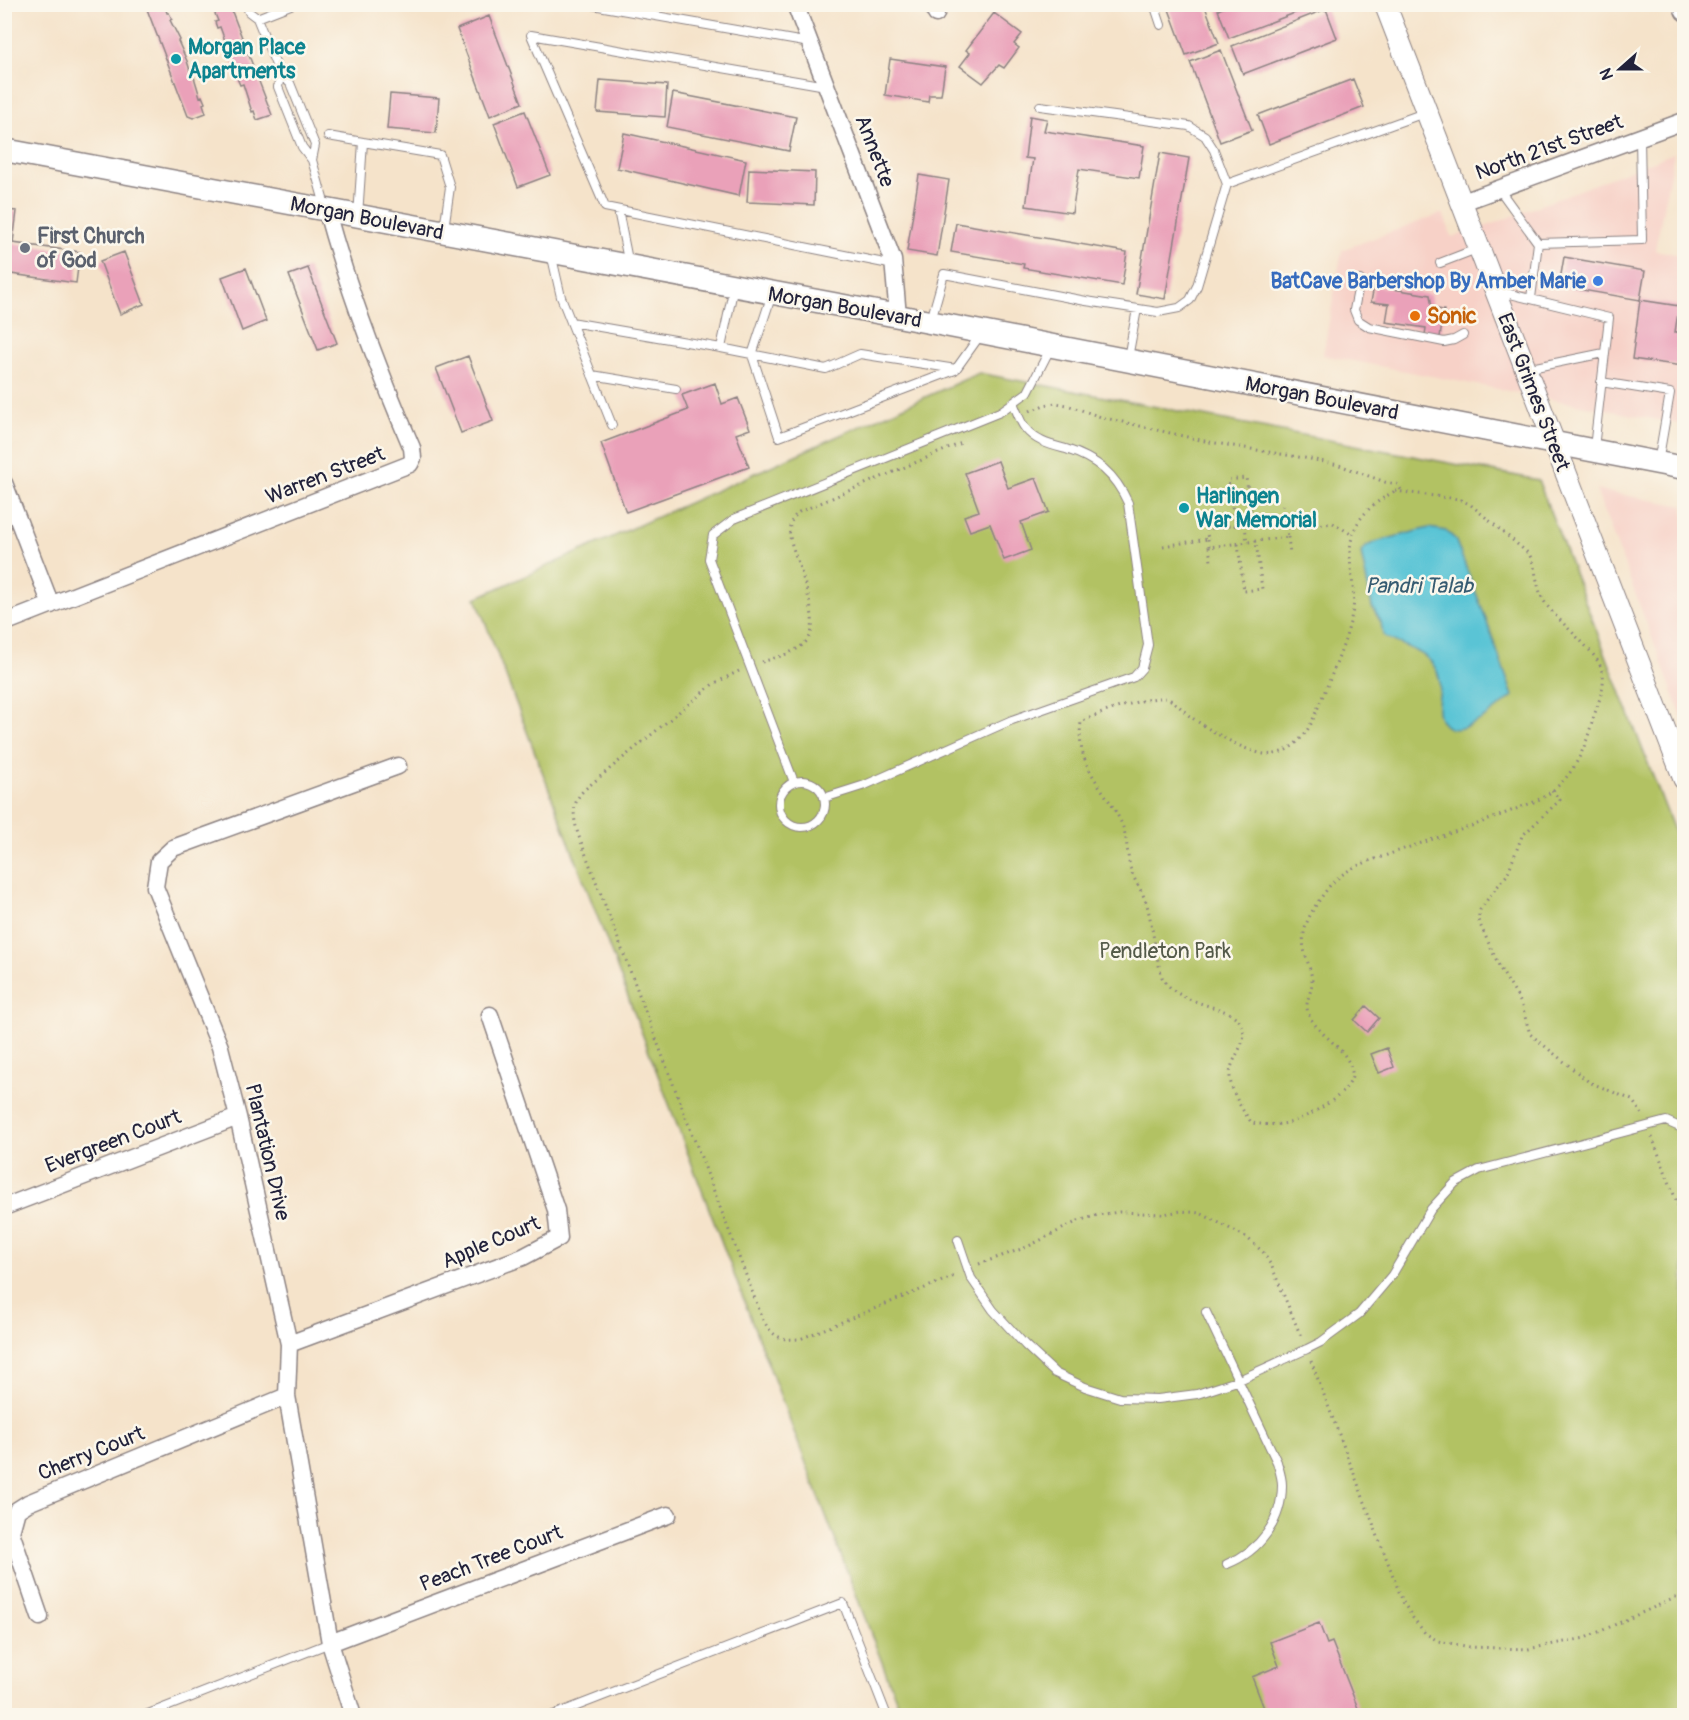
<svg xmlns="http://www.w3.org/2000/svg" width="1689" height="1720" viewBox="0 0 1689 1720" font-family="Pangolin,sans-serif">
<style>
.built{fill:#f7d1c7}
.green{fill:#b2c264;stroke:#6a7250;stroke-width:1.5}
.water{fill:#5ac4d5;stroke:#3e7388;stroke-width:1.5}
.building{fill:#eaa1b9}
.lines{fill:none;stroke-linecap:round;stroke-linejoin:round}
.service-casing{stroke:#8c8282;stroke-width:10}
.minor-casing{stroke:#8c8282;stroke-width:19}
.tertiary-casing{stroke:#8c8282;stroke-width:23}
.secondary-casing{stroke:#8c8282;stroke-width:25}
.path{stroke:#8c8282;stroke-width:3;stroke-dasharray:1.5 4.5;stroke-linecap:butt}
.service{stroke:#fff;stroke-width:8}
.minor{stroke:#fff;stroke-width:16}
.tertiary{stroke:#fff;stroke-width:21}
.secondary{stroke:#fff;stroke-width:22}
.culture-dot{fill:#0f9aa8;stroke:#fbf7ec;stroke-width:2}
.worship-dot{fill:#6b7280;stroke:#fbf7ec;stroke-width:2}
.shop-dot{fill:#3f7fe0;stroke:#fbf7ec;stroke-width:2}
.food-dot{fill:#e8710a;stroke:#fbf7ec;stroke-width:2}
.labels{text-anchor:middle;stroke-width:5;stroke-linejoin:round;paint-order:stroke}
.culture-label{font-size:21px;font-weight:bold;fill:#0d838f;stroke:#fbf7ec;text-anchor:start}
.street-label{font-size:21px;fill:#22223b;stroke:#fbf7ec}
.worship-label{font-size:21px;font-weight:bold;fill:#5b616d;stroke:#fbf7ec;text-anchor:start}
.shop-label{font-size:21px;font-weight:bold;fill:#366cbe;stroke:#fbf7ec;text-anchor:end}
.food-label{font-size:21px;font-weight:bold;fill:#c56008;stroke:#fbf7ec;text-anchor:start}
.park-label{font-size:21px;fill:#545a49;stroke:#fbf7ec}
.water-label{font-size:22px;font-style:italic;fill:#365b71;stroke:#fbf7ec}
</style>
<rect width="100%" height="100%" fill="#fbf7ec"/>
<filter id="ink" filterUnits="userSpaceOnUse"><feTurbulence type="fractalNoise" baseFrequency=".0167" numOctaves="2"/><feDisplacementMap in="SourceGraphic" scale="12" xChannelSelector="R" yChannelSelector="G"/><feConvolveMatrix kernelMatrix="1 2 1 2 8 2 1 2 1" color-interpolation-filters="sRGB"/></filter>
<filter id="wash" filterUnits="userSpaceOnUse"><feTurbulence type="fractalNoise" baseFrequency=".008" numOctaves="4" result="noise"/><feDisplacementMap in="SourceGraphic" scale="24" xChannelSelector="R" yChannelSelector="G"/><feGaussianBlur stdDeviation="1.35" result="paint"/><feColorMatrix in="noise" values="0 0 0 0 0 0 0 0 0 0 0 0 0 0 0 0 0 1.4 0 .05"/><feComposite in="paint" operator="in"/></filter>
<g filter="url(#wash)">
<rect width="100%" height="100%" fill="#f5e3ca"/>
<path class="built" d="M1674,153l-19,97 29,6v169l-361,-70 19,-105 101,-37 9,24 38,-12z
M1596,490l88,16v216z"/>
<path class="green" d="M979,373l559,107 146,376v859h-782l-426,-1117z"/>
<path class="water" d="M1429,528l17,3 9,8 28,72 30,85c-14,11 -63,54 -74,20 -5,-16 8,-30 -5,-50 -12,-18 -34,-19 -51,-31l-2,-13 -9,-15 -11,-54 6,-7 8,-4z"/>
<g id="blocks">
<path class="building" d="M145,4h19l3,9h2l3,6 -2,1 10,20 -2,1 9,20 5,16h2l6,20 2,-1 3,7 -2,1 3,9 -13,5 -5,-2z
M211,4h18l43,111 -15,5 -3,-9 -2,1 -9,-28 -3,1 -3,-7h2l-8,-22 -3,1 -2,-7 2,-1 -8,-22 -3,1 -2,-6 3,-1z
M1167,4h37l15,39 -33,12z
M1231,4h85v1l-87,33 -11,-28z
M1326,9l11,29 -94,36 -11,-28z
M994,13l28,21 -8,10 5,4 -15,20 -5,-3 -16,18 -23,-17 10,-13 -4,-3z
M489,16l33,87 -32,13 -33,-87z
M1221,50l31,80 -32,12 -30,-80z
M890,59l55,8 -4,28h-12l-1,7 -43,-7z
M1353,79l11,28 -95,37 -11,-29z
M600,80l67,5 -2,32 -68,-5z
M673,93l123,24 -7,34 -122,-24z
M390,94l49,4 -3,35 -49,-4z
M525,111l25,64 -32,12 -24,-64z
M1030,116l17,3 -3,12 100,15 -5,32 -60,-9 -7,44 -46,-7 7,-47 -8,-1z
M624,133l122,27 -7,36 -122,-28z
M1160,153l29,5 -24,141 -29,-5z
M749,169l66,3 -1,33 -67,-3z
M919,175l30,5 -12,76 -30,-5z
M4,210l13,1 -4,32 67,9 -4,31 -72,-10z
M956,223l171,29 -5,33 -99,-17 1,-4 -73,-12z
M124,252l20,52 -24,10 -20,-53z
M1564,257l81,14 -5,29 -81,-14z
M246,268l20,53 -24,10 -20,-54z
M308,268l29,75 -19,7 -29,-75z
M1374,286l56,9 2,13 12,2 -4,27 -15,-2 1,-7 -40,-6 3,-18 -18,-2z
M1640,300l39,6 -4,26 9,1 -1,33 -51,-7z
M468,356l25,65 -32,12 -25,-65z
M715,383l7,21 16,-6 12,31 -14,5 13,33 -123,45 -25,-69 87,-33 -6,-15z
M998,461l10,27 28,-10 13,34 -28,10 10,28 -27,10 -14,-36 -20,7 -6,-15 15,-5 -14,-38z
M1366,1006l13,12 -12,14 -13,-12z
M1387,1048l7,19 -15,6 -8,-19z
M1319,1623l8,21 5,-2 29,74h-94l-15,-39 27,-11 -9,-24z"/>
</g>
</g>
<g filter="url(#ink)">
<use href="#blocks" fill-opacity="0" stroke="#8c8282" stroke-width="1.5"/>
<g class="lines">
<defs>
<path id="service" d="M246,4l3,8 8,6 23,57
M427,4v2
M587,4l223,39
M1154,4l7,21
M257,18l36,-14
M826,86l-295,-51 74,172 289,58
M328,136l35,6
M312,160l3,-15 -25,-62 -10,-8 -2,12 24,60 10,13 14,49
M1227,184l200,-72
M1499,189l39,54 104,-3 -2,-102
M618,210l11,55
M358,216l5,-74 77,13 10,32 -6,42
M551,253l10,44 51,128
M1440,263l39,-15
M1360,280l-6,30 4,10 11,7 75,15 10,-2 9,-5
M1498,291l111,27 -15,130
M772,294l-20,61 27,82 176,-67
M1531,298l7,-55
M931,320l13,-46 142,27 72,11 21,-4 11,-8 7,-14 30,-102 -13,-34 -9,-14 -16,-10 -149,-20
M571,322l150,26 105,21 34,-15 96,15 25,-35
M721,348l13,-62
M1128,358l9,-49
M1526,369l78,-16
M592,375l84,14
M1601,382l69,11 -12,70
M779 804a23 23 0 1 1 46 0a23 23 0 1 1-46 0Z
M794,782l-85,-223 4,-24 21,-16 266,-107 28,-20 23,-45
M824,798l41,-13 147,-65 122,-43 8,-9 6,-23 -20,-142c-13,-29 -31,-44 -62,-54 -15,-4 -30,-7 -41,-21 -5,-6 -8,-17 -12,-25
M958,1240l13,38 22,32 32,35 30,28 30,14 35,11 38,1 39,-5 40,-13 70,-32 14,-7 38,-28 33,-39 39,-66 24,-26 24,-13 187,-49 18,8
M1206,1312l71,150c2,7 5,15 5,23 0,36 -22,66 -55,79
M143,1716l187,-73
M551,1716l292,-113 44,113"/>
<path id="minor" d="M795,4l98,256 5,56
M932,4l4,10
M1681,4l3,8
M1463,202l221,-81
M4,483l47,122
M4,623l406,-159 3,-6 -1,-10c-33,-77 -63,-155 -85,-236
M4,1207l234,-90
M289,1344l234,-87 36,-19 -3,-28 -66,-195
M40,1617l-29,-85 6,-22 11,-7 259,-107
M330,1643l338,-128
M353,1716l-23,-73 -43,-247 2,-52 -51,-227 -18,-70 -65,-160 4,-26 14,-13 225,-82"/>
<path id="tertiary" d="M1385,4l299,775"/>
<path id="secondary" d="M4,150l894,166 786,152"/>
</defs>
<use href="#service" class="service-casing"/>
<use href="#minor" class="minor-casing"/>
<use href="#tertiary" class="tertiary-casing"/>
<use href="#secondary" class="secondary-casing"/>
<path class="path" d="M1030,411l14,-6 11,-2 12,2 34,12 108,25 101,17 29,6 46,17 12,2 5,7
M1395,491l64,8 12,6 58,49c9,16 6,35 17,50 13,19 50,46 56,66 5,15 -6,38 -10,52 -7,28 -20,56 -44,72 -11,8 -25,12 -37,17 -41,17 -83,29 -124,44 -21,7 -44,14 -59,33 -13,18 -28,37 -24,61 2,10 7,20 8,31 0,18 -12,23 1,42 12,17 35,28 39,50 4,20 -47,47 -64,51 -11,2 -24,2 -36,0 -9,-11 -23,-34 -22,-49 1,-18 22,-34 10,-52 -11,-18 -62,-15 -78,-45 -7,-24 -9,-49 -15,-72 -4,-14 -14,-25 -17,-38 -4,-19 -2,-32 -11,-49 -17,-34 -44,-53 -38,-96 15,-8 67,-26 84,-24 10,2 18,13 26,19 17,12 62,41 83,37 18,-3 30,-17 38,-32 14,-35 32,-71 40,-108 4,-16 0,-30 -1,-46 -5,-39 10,-58 44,-77z
M1283,505l2,15
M1204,516l2,13
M1245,525l2,18
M1235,526l-7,-46 18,-2 7,46
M1288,537l2,16
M1208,539l1,8 79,-10 -1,-8
M1238,544l6,47 18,-2 -6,-47
M1163,546l45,-7 -2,-10 79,-10 2,10 46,-6 18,11
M1209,547l2,14
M762,662c15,-5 38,-10 47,-24 12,-18 -12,-76 -18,-96 -3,-14 -2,-21 8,-30l165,-70
M739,671l-26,13 -129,106c-13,14 -11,26 -6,44l185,486c11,18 17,20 37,19l157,-64
M1552,790l8,10 -38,36 -15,39 -15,18 -12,17 -2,10 23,50 20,33 9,31 59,48 43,18 10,14
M1652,1137l32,84
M979,1264l48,-17 51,-26 20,-6 21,-3 44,2 18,-3 19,2 46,24 17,15 9,15 30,72
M1311,1361l92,241 10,16 12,15 13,8 32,6 58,2 57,-11 99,-44"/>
<use href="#service" class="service"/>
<use href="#minor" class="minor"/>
<use href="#tertiary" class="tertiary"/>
<use href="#secondary" class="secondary"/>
</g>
</g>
<g class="culture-dot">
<circle cx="176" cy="59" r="6"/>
<circle cx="1184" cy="508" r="6"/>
</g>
<circle class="worship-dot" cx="25" cy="248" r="6"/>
<circle class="shop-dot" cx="1598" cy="281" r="6"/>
<circle class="food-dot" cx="1415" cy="316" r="6"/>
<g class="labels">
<g class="culture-label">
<text x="188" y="54">Morgan Place<tspan x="188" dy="24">Apartments</tspan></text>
<text x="1196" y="503">Harlingen<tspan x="1196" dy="24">War Memorial</tspan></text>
</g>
<g class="street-label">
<text transform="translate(1549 147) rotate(-20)" y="7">North 21st Street</text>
<text transform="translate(875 151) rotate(69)" y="7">Annette</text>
<text transform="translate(367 218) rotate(11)" y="7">Morgan Boulevard</text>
<text transform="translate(845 307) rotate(10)" y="7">Morgan Boulevard</text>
<text transform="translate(1534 392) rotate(69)" y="7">East Grimes Street</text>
<text transform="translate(1322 398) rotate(11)" y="7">Morgan Boulevard</text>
<text transform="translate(325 475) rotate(-21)" y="7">Warren Street</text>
<text transform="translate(113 1141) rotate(-21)" y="7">Evergreen Court</text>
<text transform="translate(268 1152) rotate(77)" y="7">Plantation Drive</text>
<text transform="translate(491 1242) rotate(-23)" y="7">Apple Court</text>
<text transform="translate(91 1453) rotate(-22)" y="7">Cherry Court</text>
<text transform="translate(491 1558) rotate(-21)" y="7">Peach Tree Court</text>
</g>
<g class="worship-label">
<text x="37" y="243">First Church<tspan x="37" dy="24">of God</tspan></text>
</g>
<g class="shop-label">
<text x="1586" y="288">BatCave Barbershop By Amber Marie</text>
</g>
<g class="food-label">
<text x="1427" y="323">Sonic</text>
</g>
<g class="park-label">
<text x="1165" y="958">Pendleton Park</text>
</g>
<g class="water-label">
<text x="1419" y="593">Pandri Talab</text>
</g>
</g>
<rect width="1689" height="1720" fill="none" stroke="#fbf7ec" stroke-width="24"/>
<g transform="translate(1620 69) rotate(249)" stroke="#fbf7ec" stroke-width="4.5" paint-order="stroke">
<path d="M0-4.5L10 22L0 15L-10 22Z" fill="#22223b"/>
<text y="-9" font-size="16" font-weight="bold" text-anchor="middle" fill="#22223b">N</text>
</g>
</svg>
